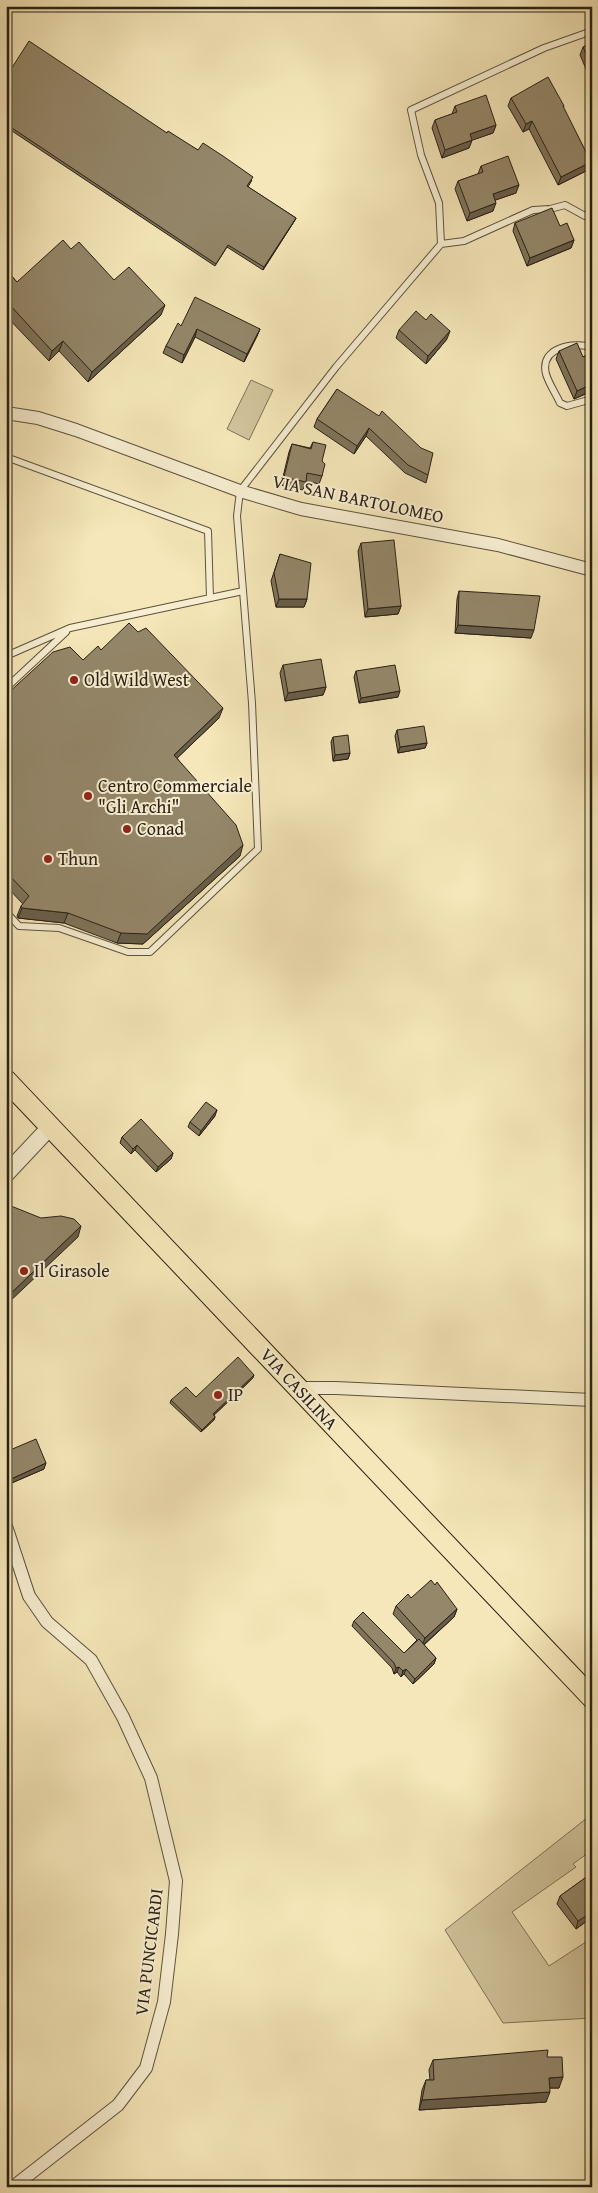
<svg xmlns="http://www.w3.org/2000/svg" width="598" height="2193" viewBox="0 0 598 2193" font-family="'Gentium Book Plus',serif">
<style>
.green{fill:#d2c59d;stroke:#7e7259}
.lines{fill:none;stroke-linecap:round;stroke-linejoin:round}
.service-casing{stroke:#5d523e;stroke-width:8}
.minor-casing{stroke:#5d523e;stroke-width:14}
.tertiary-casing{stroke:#5d523e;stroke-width:18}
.primary-casing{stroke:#2a2015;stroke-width:22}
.service{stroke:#f8efd2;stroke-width:6}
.minor{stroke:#f8efd2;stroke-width:12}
.tertiary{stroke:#f8efd2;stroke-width:16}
.primary{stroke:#f5e7b9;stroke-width:20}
.wall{fill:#7f745b;stroke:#2a2015}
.shaded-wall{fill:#685e4a;stroke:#2a2015}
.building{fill:#94876a;stroke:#2a2015}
.poi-dot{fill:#8f2418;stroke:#f8efd2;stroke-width:2}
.labels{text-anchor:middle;stroke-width:4;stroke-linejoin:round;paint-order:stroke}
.street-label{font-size:18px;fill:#2a2015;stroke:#f8efd2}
.poi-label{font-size:18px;fill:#2a2015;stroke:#f8efd2;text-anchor:start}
</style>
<rect width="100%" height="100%" fill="#f5e7b9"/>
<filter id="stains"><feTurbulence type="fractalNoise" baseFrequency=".004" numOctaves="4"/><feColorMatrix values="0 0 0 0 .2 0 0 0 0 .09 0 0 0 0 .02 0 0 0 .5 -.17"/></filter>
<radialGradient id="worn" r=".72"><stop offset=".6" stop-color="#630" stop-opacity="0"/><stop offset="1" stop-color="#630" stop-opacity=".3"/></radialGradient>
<path class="green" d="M251,380l22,10 -24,50 -22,-11z
M592,1814v36l-19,14 3,3 -64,45 37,54 43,-28v80l-89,5 -58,-93z"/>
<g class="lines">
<defs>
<path id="service" d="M6,14v1
M441,244l23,-3 69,-31 17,-1 15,-4 20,11 7,-3
M592,347c-18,-5 -53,0 -46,27 3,10 10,20 14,29l7,3 25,-7
M6,457l202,74 2,67
M6,656l64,-28 173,-37
M6,688l60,-56
M6,912l13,14 40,2 69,24h22l108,-103 -6,-146 -15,-187 3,-25 96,-124 105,-123 -2,-41 -18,-48 -10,-45 133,-62 48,-17"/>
<path id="minor" d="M6,413l32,5 38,12 164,61 61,18 197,36 94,25
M299,1388h37l256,12
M6,1526l23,70 18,26 44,38 32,57 28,61 25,103 -4,53 -8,68 -18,66 -28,37 -105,82"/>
<path id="tertiary" d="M6,1174l45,-48"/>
<path id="primary" d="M6,1080l586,618"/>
</defs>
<use href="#service" class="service-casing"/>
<use href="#minor" class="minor-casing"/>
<use href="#tertiary" class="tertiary-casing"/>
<use href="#primary" class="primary-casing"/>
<use href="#service" class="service"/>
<use href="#minor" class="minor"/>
<use href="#tertiary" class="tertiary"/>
<use href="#primary" class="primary"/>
</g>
<path class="wall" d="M592,43v40l-12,-28 3,-8z
M6,77l161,56 85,47 -4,7 48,31 -1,2 -32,50 -36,-23 -12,19 -209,-139z
M511,98l53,8 -1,2 28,54 -3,8 -30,15 -29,-56 -6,3 -15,-26z
M455,106l41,19 -3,8 -21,7 -3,8 -27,10 -10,-30 3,-8 17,-6z
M481,166l35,27 -21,7 -2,11 -26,10 -12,-32 3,-8 20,-7z
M515,223l45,3 14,14 -3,8 -44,18 -14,-35z
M71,249l90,66 -73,67 -29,-31 -10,10 -43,-45v-46l11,12z
M181,326l79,3 -3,7 -13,26 -49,-25 -13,26 -19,-10 3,-7z
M399,330l48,9 -21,25 -30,-26z
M559,351l24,6 9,-4v38l-18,8 -18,-40z
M337,389l91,86 -2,8 -21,-10 -39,-37 -12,18 -40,-27 3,-8z
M313,442l9,19v15l-3,8 -13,-3 -3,9 -22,-5 8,-33 3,-8 18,4z
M361,543l40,63 -3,8 -33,3 -7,-66z
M280,554l27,45 -3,8h-28l-5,-26z
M459,591l72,47 -76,-5 2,-34z
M101,650l118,68 -42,40 63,98 -97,88 -26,-1 -53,-20 -46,-5 -1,-2 4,-10 2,-2 -17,-18v-191l77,-35z
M283,665l43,22 -3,8 -38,6 -5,-28z
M356,671l42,26 -39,6 -5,-26z
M397,730l30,13 -2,5 -27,5 -3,-17z
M333,737l17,16 -2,6 -15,2 -2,-19z
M215,1116l-16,20 -11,-9 2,-5z
M122,1137l51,16 -2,6 -15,13 -21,-22 -4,4 -11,-11z
M253,1378l-39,37 1,2 -1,3 -13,12 -31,-29 1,-3 25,-3z
M6,1453l38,16 -37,16z
M411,1598l46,11 -3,8 -30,28 12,13 -2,6 -21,20 -9,-10 -3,3 -4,-5 -3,2 -2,-6 -40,-42 2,-5 50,32 13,-13 -24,-26 3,-8z
M592,1873v46l-1,-1 -15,11 -19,-25 3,-8z
M547,2057l12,31h-10l-3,14 -127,8 3,-20 4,-10h4l-1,-10 4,-10z"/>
<path class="shaded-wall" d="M532,121l-3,8 -6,3 3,-8z
M496,125l-3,8 -26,9 3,-8z
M472,140l-3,8 -27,10 3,-8z
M591,162l-3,8 -30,15 3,-8z
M519,185l-3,8 -26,9 3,-8z
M496,203l-3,8 -26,10 3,-8z
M296,218l-1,2 -32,50 1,-3z
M574,240l-3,8 -44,18 3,-8z
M165,305l-4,10 -73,67 4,-10z
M197,329l-2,8 -13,26 2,-8z
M260,329l-3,7 -13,26 3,-8z
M450,331l-3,8 -21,25 2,-8z
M63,341l-4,10 -10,10 3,-10z
M592,384v7l-18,8 3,-8z
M369,428l-3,8 -12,18 3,-8z
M279,599h28l-3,8h-28z
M401,606l-3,8 -33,3 3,-8z
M458,625l76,5 -3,8 -76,-5z
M326,687l-3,8 -38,6 3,-8z
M400,691l-2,6 -39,6 2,-5z
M223,708l-4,10 -49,47 4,-10z
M427,743l-2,5 -27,5 2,-6z
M350,753l-2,6 -15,2 2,-6z
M243,845l-3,11 -97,88 -26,-1 4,-10z
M22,908l46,5 -4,10 -46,-5z
M217,1110l-2,6 -16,20 2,-5z
M137,1145l-2,5 -4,4 2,-5z
M173,1153l-2,6 -15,13 2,-5z
M81,1226l-3,11 -72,68v-7z
M254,1375l-1,3 -41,39 1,-3z
M215,1417l-1,3 -13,12 1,-2z
M46,1463l-2,6 -37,16 2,-5z
M457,1609l-3,8 -32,29 3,-8z
M436,1658l-2,6 -21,20 2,-5z
M399,1667l-2,5 -3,2 2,-6z
M406,1669l-2,5 -3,3 2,-6z
M592,1912l-1,6 -15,11 2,-8z
M563,2077l-4,11h-13l3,-10z
M550,2092l-4,10 -127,8 3,-10z"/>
<path class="building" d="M29,41l138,92 1,-2 30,19 5,-7 20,13 30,21 -6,9 49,32 -32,49 -36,-22 -12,19 -210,-140v-47z
M592,43v25l-9,-21z
M548,77l16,29h-1l28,56 -30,15 -29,-56 -6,3 -15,-26z
M486,95l10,30 -26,9 2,6 -27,10 -10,-30 22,-8 -2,-6z
M508,156l11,29 -26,9 3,9 -26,10 -12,-32 25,-9 -2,-6z
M552,208l8,18 7,-3 7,17 -44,18 -15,-35z
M63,240l8,9 8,-7 35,38 15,-13 36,38 -73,67 -29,-31 -11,10 -43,-47 -3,3v-37l11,12z
M195,297l65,32 -13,25 -50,-25 -13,26 -18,-9 12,-23 3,3z
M416,311l10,9 5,-6 19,17 -22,25 -29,-26z
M577,343l6,14 9,-4v31l-15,7 -18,-40z
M337,389l42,27 3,-5 39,37 12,5 -5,22 -20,-10 -39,-37 -12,18 -40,-27z
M313,442l13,3 -4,16 3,3 -3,12 -15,-3 -1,9 -22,-5 8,-33 19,5z
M394,540l7,66 -33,3 -7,-66z
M280,554l31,9 -4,36h-28l-5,-26z
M459,591l81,5 -6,34 -76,-5z
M129,623l9,9 8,-4 77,80 -49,47 62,70 7,20 -96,89 -26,-1 -53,-20 -46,-5 -1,-2 8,-10 -23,-24v-177l47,-43 17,-5 13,13 15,-14 3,4z
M321,659l5,28 -38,6 -5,-28z
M395,665l5,26 -39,7 -5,-27z
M424,726l3,17 -27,4 -3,-17z
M348,735l2,18 -15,2 -2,-18z
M206,1102l11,8 -16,21 -11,-9z
M141,1119l32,34 -15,14 -21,-22 -4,4 -11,-12z
M6,1204l35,14 20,-2 13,3 7,7 -75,72z
M238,1357l16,18 -41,39 2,3 -13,13 -31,-30 15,-13 10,10z
M36,1439l10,24 -37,17 -3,-9v-18l4,-3z
M431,1580l4,5 2,-3 20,27 -32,29 -29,-32 12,-12 3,4z
M363,1612l41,41 15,-14 17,19 -21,21 -9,-10 -3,2 -4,-4 -3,1 -2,-5 -40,-42z
M592,1873v39l-14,9 -18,-25z
M548,2050l-1,7h15l1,20 -14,1 1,14 -128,8 4,-20h8l-1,-20z"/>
<g class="poi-dot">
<circle cx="74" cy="680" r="5"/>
<circle cx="88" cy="796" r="5"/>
<circle cx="127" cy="829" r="5"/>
<circle cx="48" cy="859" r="5"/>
<circle cx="24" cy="1271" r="5"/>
<circle cx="218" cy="1395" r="5"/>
</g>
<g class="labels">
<g class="street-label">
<text transform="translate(358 499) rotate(12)" y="6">VIA SAN BARTOLOMEO</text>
<text transform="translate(299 1389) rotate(47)" y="6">VIA CASILINA</text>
<text transform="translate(149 1952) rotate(-83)" y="6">VIA PUNCICARDI</text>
</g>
<g class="poi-label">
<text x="84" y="686">Old Wild West</text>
<text x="98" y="792">Centro Commerciale<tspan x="98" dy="21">"Gli Archi"</tspan></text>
<text x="137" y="835">Conad</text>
<text x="58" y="865">Thun</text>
<text x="34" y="1277">Il Girasole</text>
<text x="228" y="1401">IP</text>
</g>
</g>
<rect width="598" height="2193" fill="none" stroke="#f5e7b9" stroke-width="25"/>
<rect x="8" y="8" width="583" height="2178" fill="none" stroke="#2a2015" stroke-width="2.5"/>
<rect x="12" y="12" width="573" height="2168" fill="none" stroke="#2a2015"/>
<rect width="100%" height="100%" filter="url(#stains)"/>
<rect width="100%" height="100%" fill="url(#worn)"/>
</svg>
